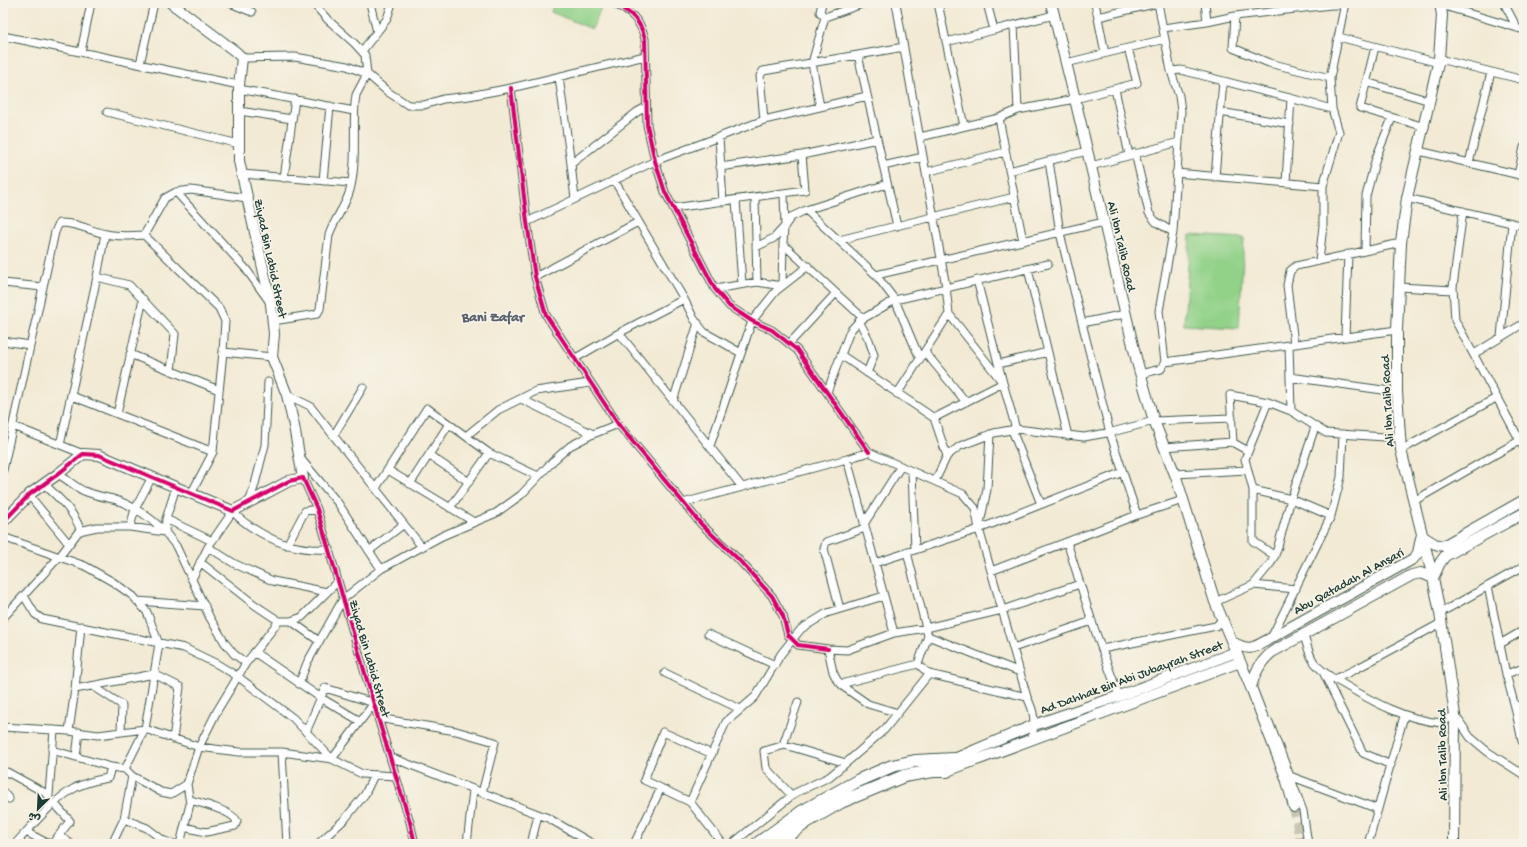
<svg xmlns="http://www.w3.org/2000/svg" width="1527" height="847" viewBox="0 0 1527 847" font-family="'Gochi Hand','Playpen Sans Arabic',sans-serif">
<style>
.green{fill:#91d188;stroke:#58875e}
.lines{fill:none;stroke-linecap:round;stroke-linejoin:round}
.secondary-tunnel{stroke:#c8c7b4;stroke-width:10;stroke-dasharray:10 5;stroke-linecap:butt}
.street-casing{stroke:#3f574c;stroke-width:9}
.secondary-casing{stroke:#3f574c;stroke-width:12}
.highway-casing{stroke:#3f574c;stroke-width:14}
.street{stroke:#fff;stroke-width:7}
.secondary{stroke:#fff;stroke-width:10}
.highway{stroke:#fff;stroke-width:12}
.cycleway-casing{stroke:#f7f3e8;stroke-width:6}
.cycleway{stroke:#d6006c;stroke-width:4}
.labels{text-anchor:middle;stroke-width:3.5;stroke-linejoin:round;paint-order:stroke}
.street-label{font-size:13px;fill:#1f3d34;stroke:#f7f3e8}
.neighbourhood-label{font-size:14px;font-weight:bold;fill:#5c626e;stroke:#f7f3e8}
</style>
<rect width="100%" height="100%" fill="#f7f3e8"/>
<filter id="ink" filterUnits="userSpaceOnUse"><feTurbulence type="fractalNoise" baseFrequency=".025" numOctaves="2"/><feDisplacementMap in="SourceGraphic" scale="8" xChannelSelector="R" yChannelSelector="G"/><feConvolveMatrix kernelMatrix="1 2 1 2 8 2 1 2 1" color-interpolation-filters="sRGB"/></filter>
<filter id="wash" filterUnits="userSpaceOnUse"><feTurbulence type="fractalNoise" baseFrequency=".012" numOctaves="4" result="noise"/><feDisplacementMap in="SourceGraphic" scale="16" xChannelSelector="R" yChannelSelector="G"/><feGaussianBlur stdDeviation="0.9" result="paint"/><feColorMatrix in="noise" values="0 0 0 0 0 0 0 0 0 0 0 0 0 0 0 0 0 1.4 0 .05"/><feComposite in="paint" operator="in"/></filter>
<g filter="url(#wash)">
<rect width="100%" height="100%" fill="#f2ead4"/>
<path class="green" d="M554,3h49l-11,26 -41,-17z
M1190,235l54,3 -5,90 -55,-3z"/>
</g>
<g filter="url(#ink)">
<g class="lines">
<path class="secondary-tunnel" d="M1294,807l7,37"/>
<defs>
<path id="street" d="M230,3l22,9
M370,3l7,29
M614,3c17,10 26,16 31,36l2,86 8,36 10,31 50,97 14,17 23,15 20,9 25,20 72,102
M822,3l-2,9 5,5 40,-14
M896,3l50,284 3,27 54,69 13,46
M938,3l26,123
M987,3l7,27 60,-15
M1095,3l10,50
M1158,3l13,68 8,25 2,15 -8,121 -14,79 6,51
M1205,3l2,19
M1504,3l13,25
M1441,5l83,25
M1235,16l-2,32 36,15 61,15
M1098,17l60,-14
M1014,25l4,85
M1163,28l44,-6 28,-6 96,-11h14
M3,36l236,49
M1339,37l100,26
M946,42l48,-12
M1375,47l-15,61 65,19
M362,51l25,-32 5,-16
M81,52l10,-49
M242,58l53,-1 52,9 20,8 21,18 20,13h16l19,-6 26,-3 42,-8 134,-32
M1439,59l85,21
M1066,63l99,-24
M140,64l14,-61
M1171,71l10,-1 151,39
M559,77l12,87
M1366,82l64,19
M511,88l16,134 8,55 11,38 72,109 83,100 36,34 35,38 11,20 5,19 10,10 30,4
M239,89l115,22
M1115,89l14,66
M820,107l-8,-44 13,-46
M239,111l53,8
M107,112l132,32
M1220,112l70,12
M999,118l24,123
M764,120l-4,-44 3,-5 95,-16
M719,137l4,65
M920,137l79,-19 19,-8 57,-11 62,-16 -9,-35
M1419,151l105,25
M1135,153l14,60 7,9 17,10
M1049,161l11,72 22,90 28,110 27,82
M1469,163l22,-91
M883,166l40,-9
M1091,166l88,-24
M720,167l82,-12 75,-16
M1009,171l78,-20
M926,172l79,-20
M1176,173l147,13
M242,174l109,9
M1518,175l6,-28
M1215,177l8,-96
M284,178l11,-79
M614,180l70,119 10,20 10,13 37,21
M323,181l7,-75
M1286,183l5,-85
M176,192l70,77 23,32
M755,198l2,84
M1407,198l117,28
M575,199l-4,-35 66,-52 9,-5
M736,200l6,84
M673,208l132,-18 -3,-35
M806,210l70,65 19,25 25,59
M1463,211l-10,76 2,33 69,128
M527,222l128,-61 109,-41 103,-24
M897,226l-39,-171 46,-8
M144,235l75,73 6,13 -2,31 -10,100 -22,42
M839,240l175,-43
M756,247l18,-9 11,-12 -1,-32
M1365,251l1,-55 10,-38 16,-40
M1319,261l4,-35v-40l16,-54 -7,-23 -2,-31 15,-75
M1028,269l40,167
M876,275l228,-53
M97,277l32,8 46,49 -4,37
M535,277l103,-55
M3,283l40,4
M1399,287l54,3
M715,289l42,-7 25,4 1,-42
M863,318l-80,-74 1,-17 7,-10 15,-7 81,-26
M273,321l44,-7 3,-5 9,-74c5,-16 17,-29 21,-45 7,-26 3,-60 5,-87l1,-8 11,-21 -2,-19 -11,-12 -26,-23 -15,-17
M859,321l10,19 5,15 -7,18
M1082,323l43,-9
M619,333l123,154
M1345,337l3,-83
M1501,337l11,-114
M3,341l27,4
M789,344l47,-51
M1294,344l-7,-59 3,-14 6,-5 105,-23
M1289,345l2,66 35,22 73,5
M223,352l49,5
M925,352l41,50
M130,354l89,36
M1474,354l50,-31
M841,355l93,63 13,38
M574,359l45,-26 65,-34
M998,364l50,-12
M1140,374l21,-5 4,-7 232,-32
M1290,377l107,15
M827,392l23,-61 9,-10 36,-21 153,-36
M897,394l52,-80
M287,395l23,11 112,141
M72,396l141,56
M521,399l72,35
M673,401l25,-78
M1268,402l-23,57 8,31 38,9 40,17
M117,414l26,-115
M934,418l69,-35 -26,-103
M13,426l70,28
M1012,430l29,74
M990,434l-3,55 -8,40 48,168c8,16 8,24 5,42
M334,435l29,-48
M466,436l32,-26 38,-19 54,-8
M1233,443l-3,-48 38,7 23,9
M60,445l37,-168 8,-43
M710,446l42,-125 24,-30 32,-25
M1164,447l68,-5 16,9
M1401,450l95,-52
M429,455l40,27
M300,458l38,45 43,66
M847,459l47,174
M3,470l52,-238 4,-9c17,-1 31,8 47,11 13,3 25,2 38,1l21,-37 11,-6 15,-2 56,8
M388,470l86,52
M912,471l3,79
M58,474c9,5 17,13 26,17 10,4 19,6 29,8 18,5 40,20 52,33
M1175,474l72,-4
M303,478l14,31 61,209 32,104 5,22
M935,481l12,-25 13,-10 34,-13 22,-4 68,8 28,-5 42,-11 78,-3
M44,484c16,15 29,26 37,47
M410,484l39,-60
M176,487l-10,32 -1,13 11,14 34,72 15,25 9,11 12,9
M376,488l51,-80 62,45 49,23
M1253,490v51l22,15
M29,495l40,49
M1414,501l110,-63
M249,503l6,-19 10,-39 3,-63
M683,503l164,-44 22,-7 94,42 12,14 4,21
M450,508l39,-55
M166,519l46,22
M864,524l37,-58
M130,527l5,-18 17,-32
M3,537l82,29 28,16 20,14 14,16 12,32 -14,85 -20,40 7,7 -8,43 -12,25
M1067,542l26,83 26,71
M287,545l18,-34 12,-2
M208,547l27,17 38,17 54,11
M369,551l35,-27
M200,562l55,43 24,16h12l11,-4 36,-36
M875,563l104,-34 144,-57
M991,571l146,-56 46,-15
M192,579l16,-32 25,-36c9,13 41,31 56,34 14,4 27,5 41,4
M1253,585l18,-22 6,-13 14,-51 24,-72
M1488,586l18,88 9,33 7,34h2
M24,596l11,18 7,5 142,29 33,16 20,12 56,42 39,41 42,-56 -49,-15 -19,44
M137,601l68,5
M1215,602l38,-17 43,4
M840,609l-16,-60 2,-7 39,-14
M1440,613l84,-47
M3,618l57,-62 19,-25 18,-4h33l35,5
M291,621l28,20
M708,634l67,31
M928,636l92,36
M1304,636c3,8 5,19 10,26 7,10 19,16 29,22 32,19 61,35 98,39l14,-8 15,22 18,15 36,23
M1271,638l60,-122 10,-39 2,-43
M1500,644l24,-14
M1013,648l79,-27
M1102,649l114,-23 7,-7
M254,652l67,46 39,23
M918,664l11,10 98,23
M1323,672l40,81 28,12
M665,673l75,36
M1506,674l18,-6
M1335,679l21,-10 85,-46
M299,684l8,-21 36,-64 38,-30 61,-33 54,-23 25,-18 32,-34 17,-15 23,-12 25,-10
M841,684l77,-20 10,-28 -21,-84
M93,686l29,19 -1,27
M75,689l79,-15 26,13 -7,52
M1515,707l9,-3
M898,713l-30,-9 -23,-16 -8,-8 -4,-8 -5,-23 19,1 47,-17 32,-5 76,-18 78,-26
M378,718l78,13 39,11 -13,51
M1269,722l21,54 13,35 5,33
M3,727l66,4 29,4 47,-6 54,18 40,5h43l50,7 30,15 34,2
M69,731l6,-42 6,-63
M783,745l15,-43
M52,750l59,17
M282,752l5,92
M712,754l-49,-22 -19,48 46,22 33,42
M76,757l3,-25
M390,757l158,61 45,26
M3,774l4,-2 42,23
M132,776l29,16 10,2 16,-10
M1290,776l88,33
M3,792l6,7
M792,796l-26,-28 -2,-17 21,-6 61,18
M690,802l36,-80 29,-25 26,-43 20,-25 26,-16 57,-17
M48,808l6,-78
M124,819l23,9 17,13 11,3
M184,827l22,5 29,-6 2,-5c-5,-10 -36,-18 -47,-21
M26,832l23,12
M59,835l12,9
M15,844c18,-19 35,-41 58,-55 10,-6 23,-9 35,-11l3,-11 14,2
M52,844l18,-23 -16,-18
M180,844l10,-40 -3,-20 12,-37 18,-36 29,-48 33,-42
M318,844l27,-25 20,-25 9,-19
M467,844l6,-54
M531,844l7,-29
M634,844l27,-56
M732,844l63,-51 34,-16 17,-14 39,-34 44,-55
M1368,844l36,-128"/>
<path id="secondary" d="M1051,3l24,96 62,263 17,59 22,56 39,125 37,88 34,88 8,29
M1440,3l2,12 -3,44 -32,139 -6,45 -4,87v62l4,58 32,128 7,35 15,102 -1,129
M3,522l27,-28 28,-20 25,-20 16,1 134,56 56,-30 14,-3 -9,-52 -7,-31 -15,-38 2,-23 -3,-30 -32,-143v-76l3,-27 -6,-6 -65,-49
M1422,536l13,8 8,2 81,-46
M1433,578l7,-15 5,-7 79,-43
M1232,642c19,10 21,6 39,-4l142,-79 5,-6 3,-15
M1251,687c4,-14 9,-25 21,-35l140,-77 9,-2 12,5
M954,759l80,-34 85,-29 117,-44
M947,771l293,-109"/>
<path id="highway" d="M757,844l46,-33 56,-31 33,-14 23,-5 39,-2
M777,844l31,-23 33,-19 63,-26 29,-5h14"/>
</defs>
<use href="#street" class="street-casing"/>
<use href="#secondary" class="secondary-casing"/>
<use href="#highway" class="highway-casing"/>
<use href="#street" class="street"/>
<use href="#secondary" class="secondary"/>
<use href="#highway" class="highway"/>
<defs>
<path id="cycleway" d="M614,3c17,10 26,16 31,36l2,86 8,36 10,31 50,97 14,17 23,15 20,9 25,20 72,102
M511,88l16,134 8,55 11,38 72,109 83,100 36,34 35,38 11,20 5,19 10,10 30,4
M3,522l27,-28 28,-20 25,-20 16,1 134,56 56,-30 14,-3 14,31 61,209 32,104 5,22"/>
</defs>
<use href="#cycleway" class="cycleway-casing"/>
<use href="#cycleway" class="cycleway"/>
</g>
</g>
<g class="labels">
<g class="street-label">
<text transform="translate(1123 246) rotate(77)" y="5">Ali Ibn Talib Road</text>
<text transform="translate(272 258) rotate(78)" y="5">Ziyad Bin Labid Street</text>
<text transform="translate(1386 401) rotate(-93)" y="5">Ali Ibn Talib Road</text>
<text transform="translate(1348 580) rotate(-29)" y="5">Abu Qatadah Al Ansari</text>
<text transform="translate(371 658) rotate(74)" y="5">Ziyad Bin Labid Street</text>
<text transform="translate(1131 676) rotate(-20)" y="5">Ad Dahhak Bin Abi Jubayrah Street</text>
<text transform="translate(1441 755) rotate(-91)" y="5">Ali Ibn Talib Road</text>
</g>
<g class="neighbourhood-label">
<text x="493" y="321">Bani Zafar</text>
</g>
</g>
<rect width="1527" height="847" fill="none" stroke="#f7f3e8" stroke-width="16"/>
<g transform="translate(38 809) rotate(204)" stroke="#f7f3e8" stroke-width="3" paint-order="stroke">
<path d="M0-3L7 15L0 10L-7 15Z" fill="#1f3d34"/>
<text y="-6" font-size="11" font-weight="bold" text-anchor="middle" fill="#1f3d34">ش</text>
</g>
</svg>
